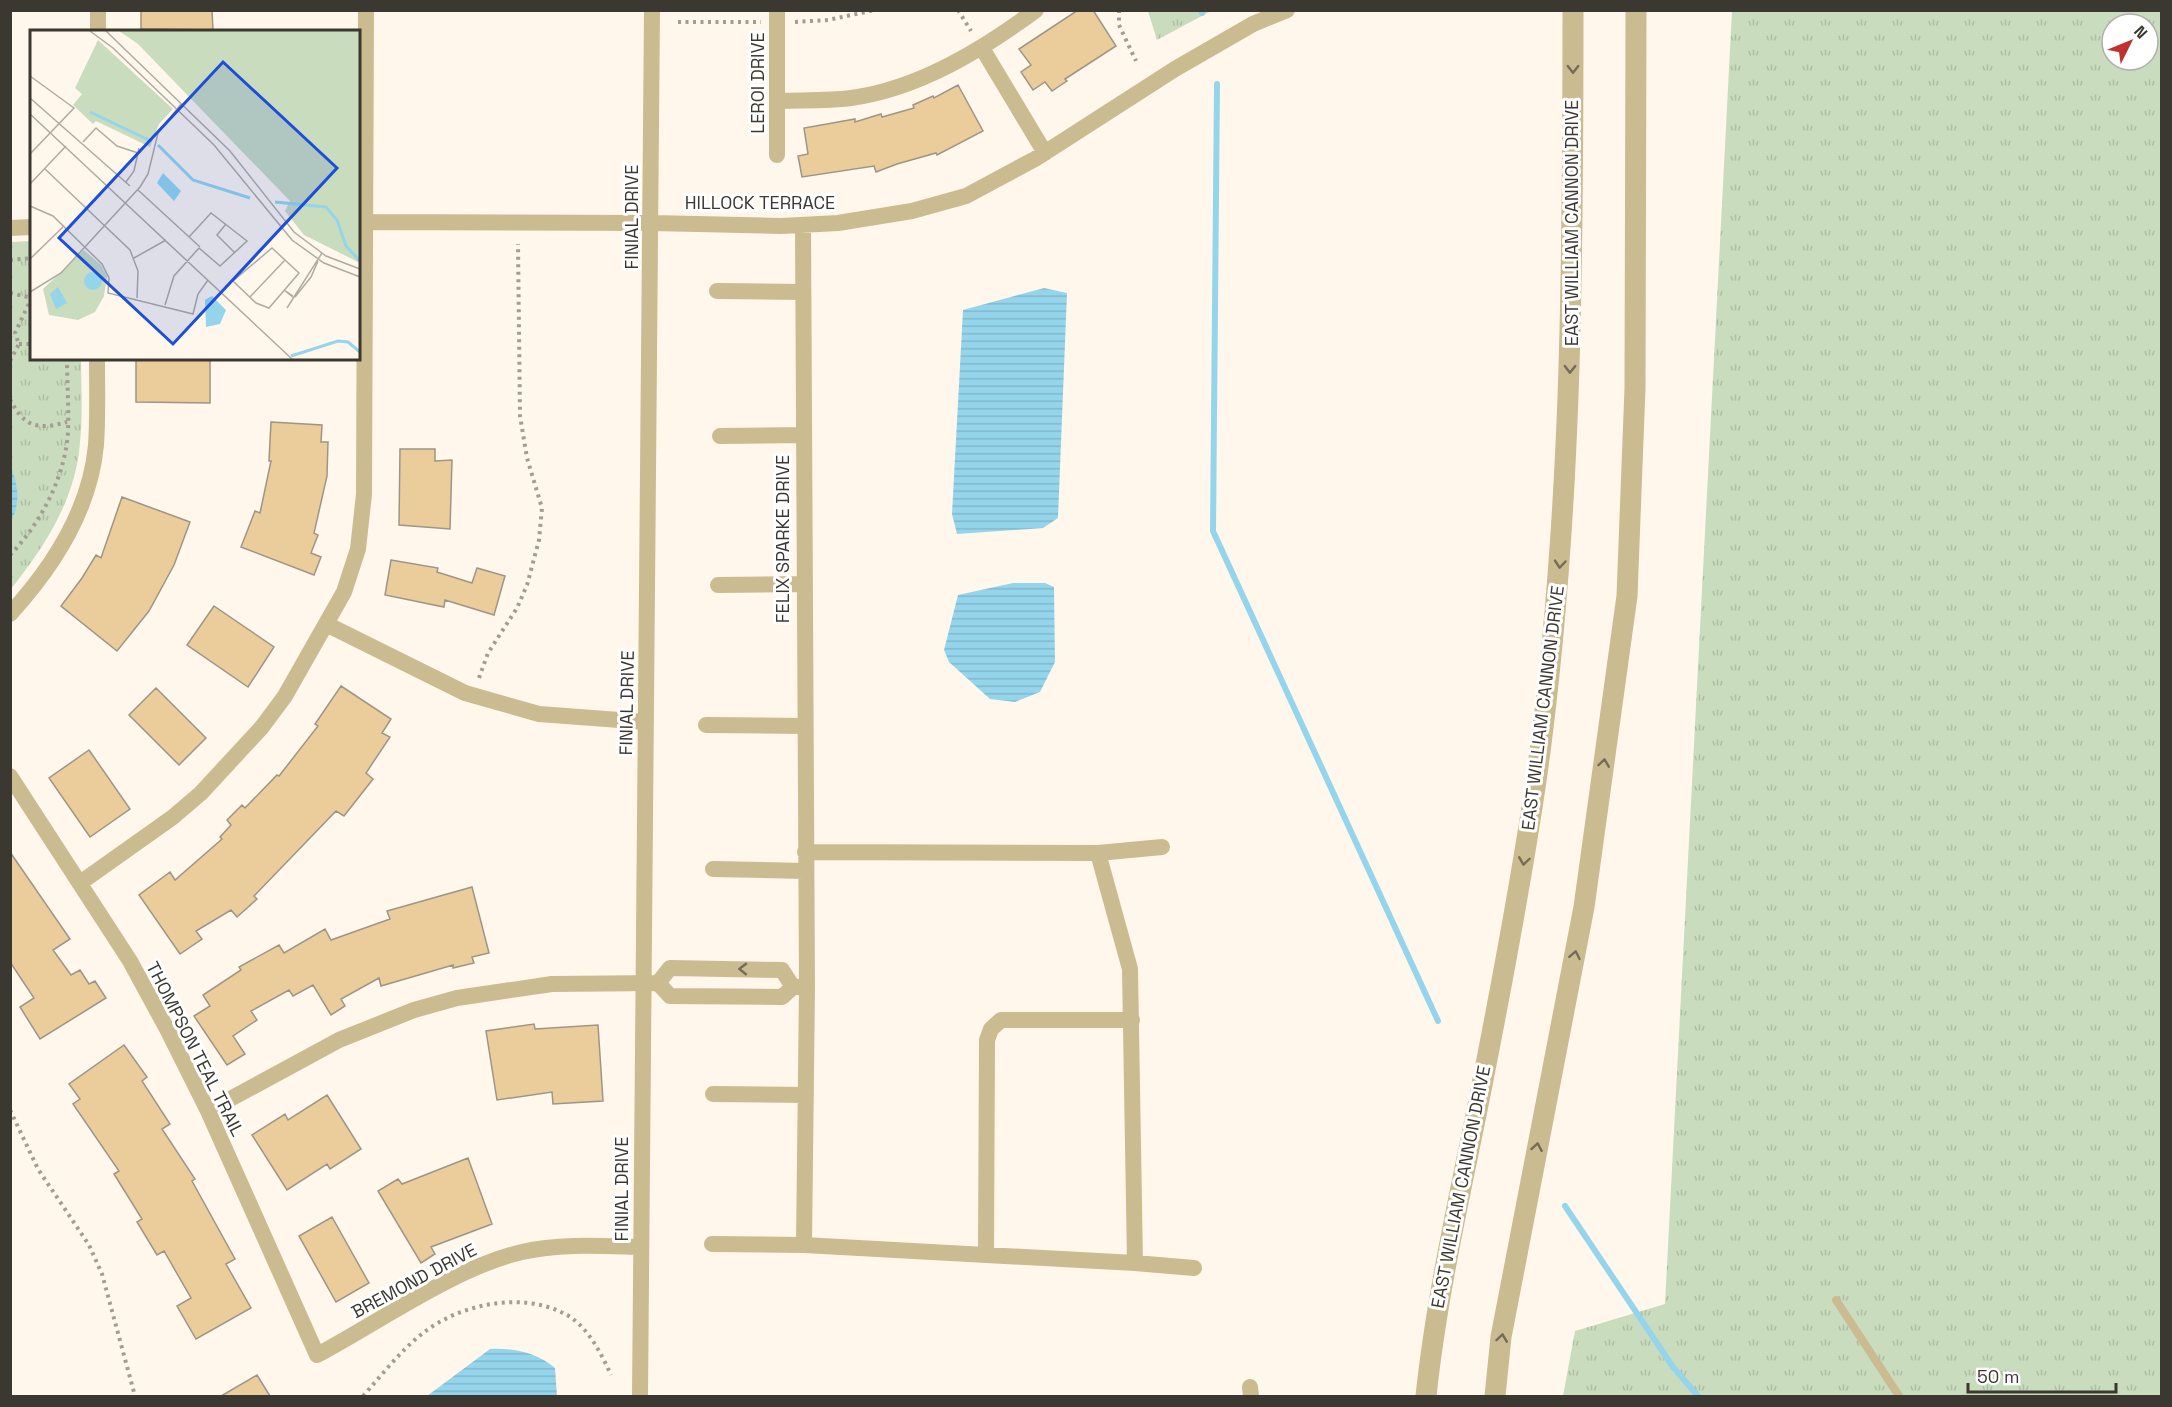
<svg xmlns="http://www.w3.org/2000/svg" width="2172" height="1407" viewBox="0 0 2172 1407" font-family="'Space Grotesk',sans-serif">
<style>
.grass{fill:url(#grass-tufts);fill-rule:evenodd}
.water{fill:url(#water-rules)}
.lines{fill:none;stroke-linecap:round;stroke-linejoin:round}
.stream{stroke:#95d5ec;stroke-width:6}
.building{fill:#ebcc9b;stroke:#9e9587;stroke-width:1.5}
.path{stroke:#a29c93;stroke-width:4;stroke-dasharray:3 4.5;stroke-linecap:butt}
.service{stroke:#cbbb91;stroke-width:8}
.minor{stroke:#cbbb91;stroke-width:16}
.tertiary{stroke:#cbbb91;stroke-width:21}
.oneway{stroke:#756c57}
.labels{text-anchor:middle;stroke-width:6;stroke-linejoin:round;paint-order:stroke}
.street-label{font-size:18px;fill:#3b3731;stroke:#fff}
.inset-river{fill:none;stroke:#95d5ec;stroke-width:3}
.inset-road{fill:none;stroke:#b1aaa1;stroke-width:1.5}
.view{fill:#1d4ed8;fill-opacity:0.15;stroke:#1d4ed8;stroke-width:3}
.inset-edge{fill:none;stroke:#3b3731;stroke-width:3}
</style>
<defs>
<pattern id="grass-tufts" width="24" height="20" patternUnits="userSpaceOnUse" patternTransform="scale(1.5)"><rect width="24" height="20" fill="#c9dcbd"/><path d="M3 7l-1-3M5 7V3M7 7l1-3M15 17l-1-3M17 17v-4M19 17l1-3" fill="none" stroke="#aebda3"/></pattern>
<pattern id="water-rules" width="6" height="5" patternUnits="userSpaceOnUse" patternTransform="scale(1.5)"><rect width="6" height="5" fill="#95d5ec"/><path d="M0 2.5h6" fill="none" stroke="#81b7cb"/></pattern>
</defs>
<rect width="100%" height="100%" fill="#fff7eb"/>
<path class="grass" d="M1148,11v-1l63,1 -54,29z
M1732,11h429v1385h-598l12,-65 90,-27zM2112,24h36v36h-36z
M31,241l1,117 49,1c0,27 2,55 -1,83 -4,57 -35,104 -69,147v-347z"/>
<path class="water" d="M1044,288l23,5 -9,225 -15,10 -86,6 -5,-20 11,-204z
M11,466c7,21 10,36 0,55z
M1013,583h32l9,4 1,75 -15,30 -25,10 -25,-3 -41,-37 -5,-12 14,-55z
M490,1349c24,-1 46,3 65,19l2,28h-130z"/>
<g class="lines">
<path class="stream" d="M1202,10v3
M1217,84l-4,447 225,490
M1565,1206l108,161 25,29"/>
</g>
<path class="building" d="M141,10h71l1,20 -72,-1z
M1078,10h15l23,36 -51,33 2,2 -15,10 -7,-9 -12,8 -12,-18 10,-7 -12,-16z
M958,85l25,46 -46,24 -1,-2 -39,11 -21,8 -2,-6 -72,11 -4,-21 10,-2 -4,-26 51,-9v3l26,-8 1,3 32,-9 -1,-3 20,-9 1,2z
M136,358h74v45l-74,-1z
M271,422l51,3 -1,17h7l-1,34 -13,57 4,2 -7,18 10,4 -7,18 -73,-28 14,-36 5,2 11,-52h-2z
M400,449h35v12l17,-1 -2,69 -51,-4z
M122,497l68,25 -16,43 -25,46 -32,40 -56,-45 21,-28 14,-23 5,3z
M391,560l47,8 -1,4 35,11 5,-15 28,8 -11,39 -49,-15 -1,7 -59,-12z
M214,606l60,41 -26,40 -61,-42z
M341,686l50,33 -9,14 8,4 -24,36 7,6 -29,37 -8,-5 -82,85 3,3 -20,18 -6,-7 -35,21 6,8 -22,15 -41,-59 31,-23 5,8 47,-41 -2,-2 11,-12 -4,-5 15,-15 3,3 32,-33 2,1 39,-50 -3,-2z
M156,688l50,50 -27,27 -50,-50z
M89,750l41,59 -40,28 -41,-59z
M10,852l60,87 -17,11 18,25 9,-5 9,14 6,-3 11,17 -66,41 -20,-32 14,-9 -24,-36z
M472,887l17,66 -17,4 2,6 -21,5v-3l-72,21 -2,-8 -38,21 4,7 -14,9 -18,-30 -20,11 -4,-6 -38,21 6,9 -24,16 12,18 -18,11 -33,-49 16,-10 -7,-11 38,-25 -2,-3 40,-22 5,8 41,-24 6,11 59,-21 -3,-8z
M534,1024l1,5 63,-4 5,76 -50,3 -1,-12 -55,8 -11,-69z
M124,1045l23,32 -5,4 28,43 -8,5 33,50 -3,2 43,78 -9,5 25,44 -55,31 -19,-33 14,-8 -27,-47 -7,4 -20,-33 5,-3 -28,-45 5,-3 -46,-67 7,-5 -11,-15z
M327,1095l34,54 -31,20 -3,-5 -40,26 -35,-55 33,-21 3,6z
M468,1158l24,66 -61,23 4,7 -14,9 -43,-72 20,-12 4,5z
M332,1217l37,66 -33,19 -37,-66z
M257,1375l13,21h-49z"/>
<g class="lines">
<path class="path" d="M958,10l13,21
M1119,10v15l17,36
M678,22h83
M795,22l33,-2 47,-10
M10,260l22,-2
M10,293l22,5
M19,344h13
M10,361l9,-17 -4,-11 16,-34
M10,399c14,29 29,31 57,23
M10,555c31,-32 55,-78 58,-123 1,-24 -1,-49 -1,-74
M479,678l9,-25 29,-45 10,-23 12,-45 3,-32 -15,-50 -7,-42 -2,-172
M10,1110l28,59 51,76 13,29 33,122
M363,1396c19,-21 37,-45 60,-63 37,-29 99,-42 142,-19 22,11 36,39 46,61"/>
<path class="service" d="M1836,1300l63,96"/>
<path class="minor" d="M98,10v22
M982,48l63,105
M777,101c24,-1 50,0 74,-3 67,-9 131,-48 185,-88
M777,155v-145
M358,222l294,1 129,3 57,-3 74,-12 54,-15 69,-37 140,-90 78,-45 34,-14
M803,225l4,762
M10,228l22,-1
M717,291l85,1
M720,436l83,-1
M718,585l85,-1
M10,614c43,-47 80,-103 86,-169 2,-28 1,-58 1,-87
M326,624l139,69 74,21 107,8
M706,725l98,1
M10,776l120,185 37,68 41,82 109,244c62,-33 139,-88 205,-103 38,-9 81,-6 119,-5
M1098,853l64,-6
M713,869l92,2
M80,883l93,-66 28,-24 61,-66 23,-31 59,-104 14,-43 6,-55 2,-484
M658,983l12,13 112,1 11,-10h14l-3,258 331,18 -5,-294 -32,-116 -293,-1
M713,1094l93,1
M208,1111l131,-71 75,-30 43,-12 95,-14 106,-1 12,-15 112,2 11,17
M712,1244l92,1
M986,1254l1,-214 4,-11 10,-9h131
M1135,1263l59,5
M1250,1387l1,9
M640,1396l12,-1386"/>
<path class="tertiary" d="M1426,1396c10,-93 30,-184 49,-276 23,-115 45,-229 62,-346 35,-253 36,-508 36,-764
M1495,1396l6,-59 83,-430 43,-311 8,-208 1,-378"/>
</g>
<defs><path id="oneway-chevron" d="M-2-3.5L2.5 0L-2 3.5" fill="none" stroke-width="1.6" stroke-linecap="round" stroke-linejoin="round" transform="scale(1.5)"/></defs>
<g class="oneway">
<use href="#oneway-chevron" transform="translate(1573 69) rotate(90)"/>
<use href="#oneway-chevron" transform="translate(1570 369) rotate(91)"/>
<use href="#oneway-chevron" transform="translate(1560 564) rotate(95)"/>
<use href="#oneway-chevron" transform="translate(1604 763) rotate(-82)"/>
<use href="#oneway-chevron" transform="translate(1524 861) rotate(98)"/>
<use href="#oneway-chevron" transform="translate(1575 955) rotate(-79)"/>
<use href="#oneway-chevron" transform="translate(743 969) rotate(-179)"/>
<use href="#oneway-chevron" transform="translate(1537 1147) rotate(-80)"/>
<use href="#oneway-chevron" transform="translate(1502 1338) rotate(-82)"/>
</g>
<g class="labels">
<g class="street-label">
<text transform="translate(758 83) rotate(-90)" y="6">LEROI DRIVE</text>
<text x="760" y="209">HILLOCK TERRACE</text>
<text transform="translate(632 217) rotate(-90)" y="6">FINIAL DRIVE</text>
<text transform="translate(1572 223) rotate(-90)" y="6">EAST WILLIAM CANNON DRIVE</text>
<text transform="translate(783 539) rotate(-90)" y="6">FELIX SPARKE DRIVE</text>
<text transform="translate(627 703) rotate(-89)" y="6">FINIAL DRIVE</text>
<text transform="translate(1543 708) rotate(-83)" y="6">EAST WILLIAM CANNON DRIVE</text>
<text transform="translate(195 1049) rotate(63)" y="6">THOMPSON TEAL TRAIL</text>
<text transform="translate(1461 1187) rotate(-79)" y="6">EAST WILLIAM CANNON DRIVE</text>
<text transform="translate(622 1189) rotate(-90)" y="6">FINIAL DRIVE</text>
<text transform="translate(414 1281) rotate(-28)" y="6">BREMOND DRIVE</text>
</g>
</g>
<g transform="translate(30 30)">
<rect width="330" height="330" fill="#fff7eb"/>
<path d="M89,1h241v232l-56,-28 -19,-24 5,-10 -152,-157zM68,10l75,69 -14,15 -9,23 -54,-26 -3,3 -20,-19 9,-11 -7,-6zM54,220l17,15 6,11 -3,20 -9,16 -17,8 -29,-5 -6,-26z" fill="#c9dcbd"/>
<path d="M133,143l18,18 -7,10 -17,-18zM54 251a9 9 0 1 1 18 0a9 9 0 1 1-18 0ZM28,257l9,16 -11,6 -6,-15zM182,266l14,14 -6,14 -14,3 -1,-27z" fill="#95d5ec"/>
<path class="inset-river" d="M60,82l61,29M128,115l35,35 57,18M245,172l51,5 11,13 9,26 14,15M261,326l47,-15 10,1 12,10"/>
<path class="inset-road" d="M60,1l23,17 101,97 78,95 32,23 36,14M76,1l124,120 64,81 32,24 34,13M0,46l44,32 -44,46M0,68l100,88M0,84l262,245M53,112l13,-14 21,18 21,7M15,139l85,81 8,21 -1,27M96,152l8,-11 5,-23M0,154l36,-38M108,160l62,57M0,176l23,10 49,48 7,14 -1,15 85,21 5,-20 10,-14M196,194l-9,11 18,18M159,207l22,-24 36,28 -27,25 -21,-18M242,218l27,25 -30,35 -13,-5 -23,-22zM104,228l32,-18M0,229l33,-32M0,262l31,-19 79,-86 8,-13 10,-41 23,-29M263,266l-9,-6 10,8M220,267l35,-37M265,267l16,-20 7,-16M135,275l9,-29 25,-28M257,278l35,-55"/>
<path class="view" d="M193,32l114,106 -164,176 -114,-106z"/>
<rect width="330" height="330" class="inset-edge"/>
</g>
<rect width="2172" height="1407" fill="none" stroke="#3b3731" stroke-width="24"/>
<g transform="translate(2130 42) rotate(47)"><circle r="28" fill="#ffffff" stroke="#b1afad" stroke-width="1.5"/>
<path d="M0-4.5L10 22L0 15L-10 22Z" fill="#c1322e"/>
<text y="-9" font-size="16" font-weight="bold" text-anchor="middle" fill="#3b3731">N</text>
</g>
<path d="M1968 1383v9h148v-9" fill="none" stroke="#3b3731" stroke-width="3"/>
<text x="1977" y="1383" font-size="18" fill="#3b3731" stroke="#ffffff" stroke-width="4.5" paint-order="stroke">50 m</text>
</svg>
